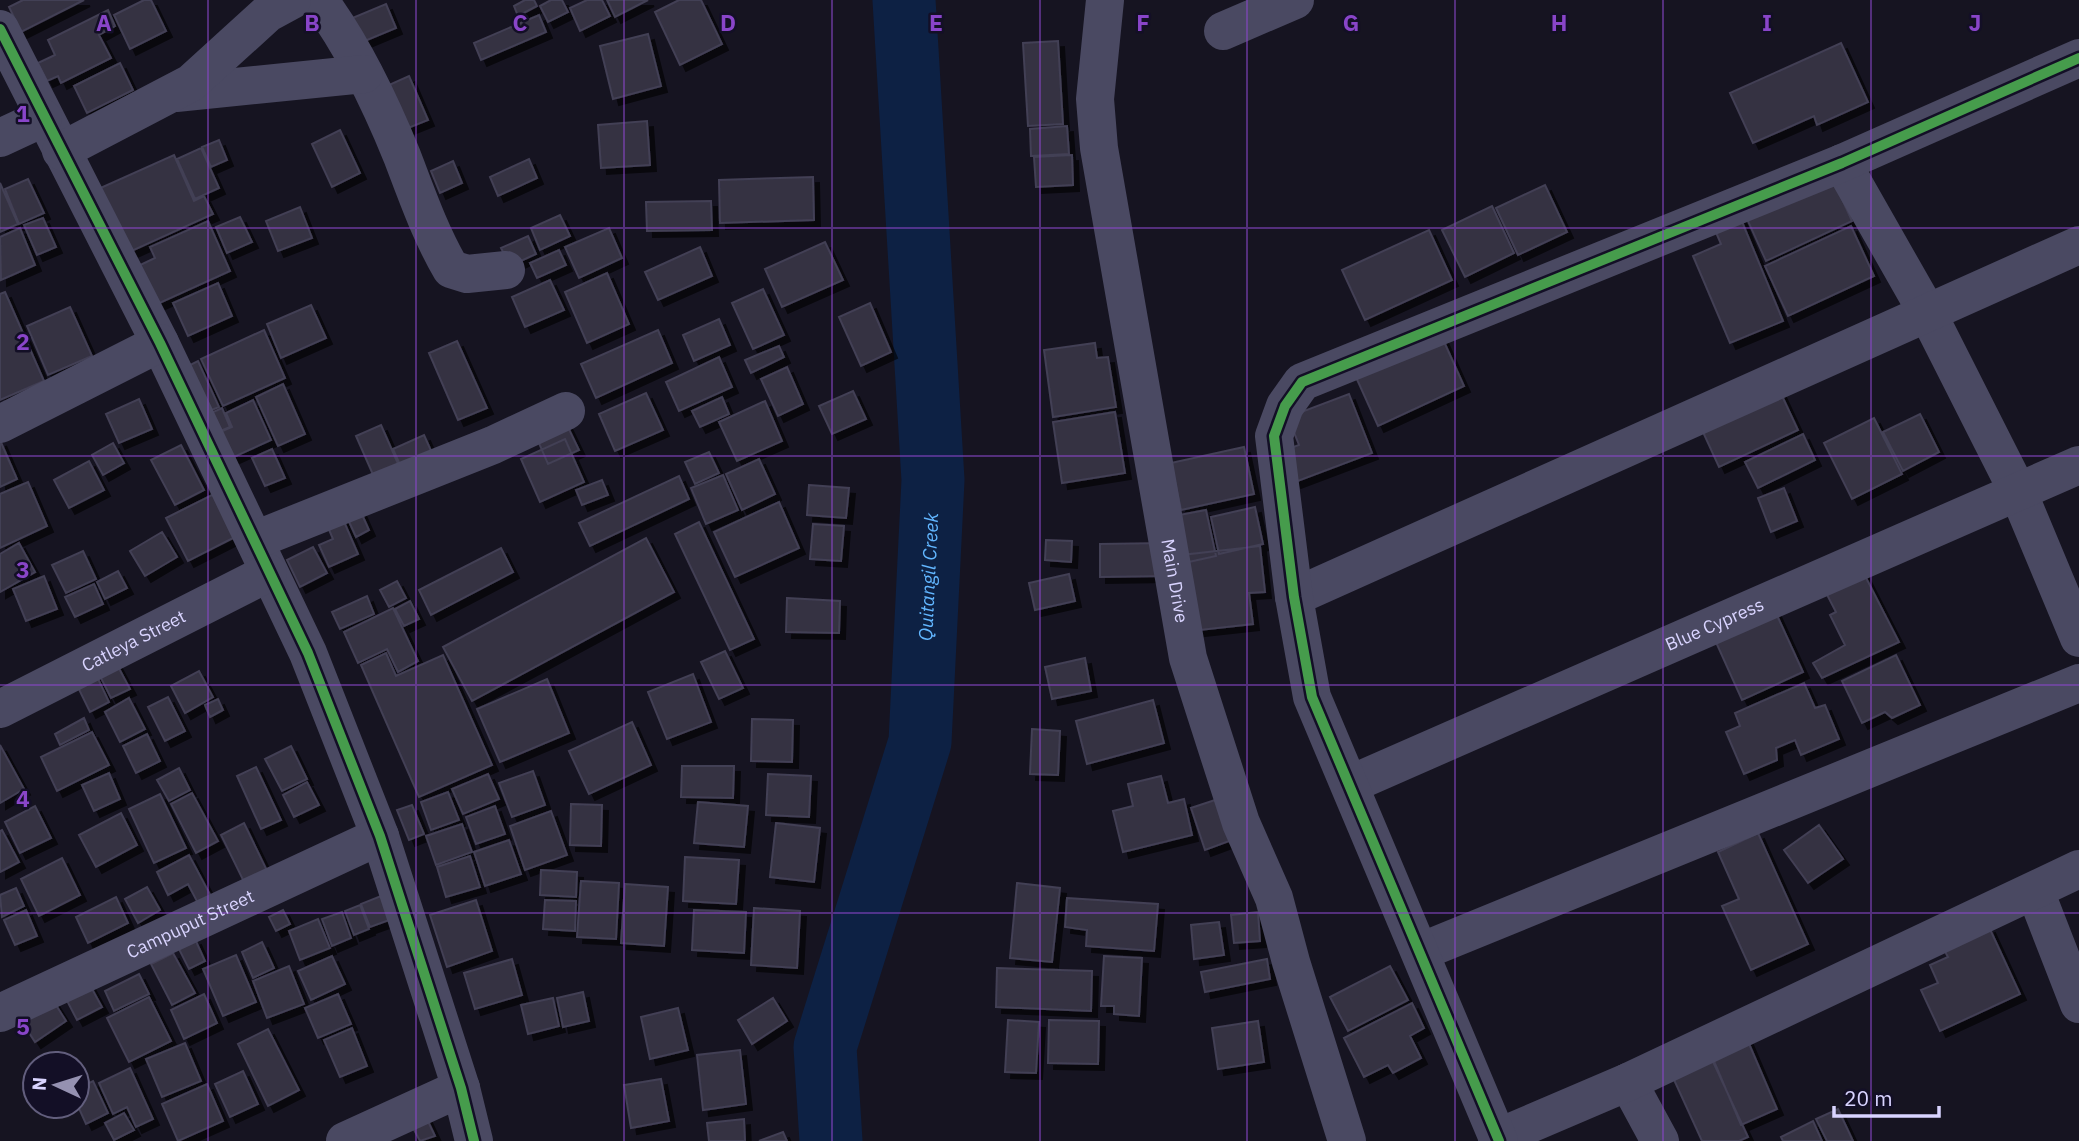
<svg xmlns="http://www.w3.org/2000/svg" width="2079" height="1141" viewBox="0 0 2079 1141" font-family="'IBM Plex Sans',sans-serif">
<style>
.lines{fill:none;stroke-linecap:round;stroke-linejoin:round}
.river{stroke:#0d2144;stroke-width:63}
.building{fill:#343243;stroke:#433f54;stroke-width:2;filter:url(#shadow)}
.minor{stroke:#4a4962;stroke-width:38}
.cycleway-casing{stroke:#130f26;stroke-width:15}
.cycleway{stroke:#469c4c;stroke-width:10}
.grid{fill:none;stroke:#8945c9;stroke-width:2;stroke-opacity:0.55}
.labels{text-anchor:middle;stroke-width:5;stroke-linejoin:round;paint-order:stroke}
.street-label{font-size:18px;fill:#d9d4ff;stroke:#130f26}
.water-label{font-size:19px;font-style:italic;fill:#62b6ff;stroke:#130f26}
.grid-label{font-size:23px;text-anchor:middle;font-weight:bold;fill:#8945c9;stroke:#130f26;stroke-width:5;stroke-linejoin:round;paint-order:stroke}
</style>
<defs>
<filter id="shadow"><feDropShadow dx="6" dy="6" stdDeviation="0" flood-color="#0009"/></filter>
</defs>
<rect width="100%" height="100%" fill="#161421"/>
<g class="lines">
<path class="river" id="s1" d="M831,1141l-6,-94 95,-305 13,-262 -29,-480"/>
</g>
<path class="building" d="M23,0h61l-63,32 -12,-25z
M144,0h7l15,31 -36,18 -16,-34z
M525,0h9l3,6 -19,10 -4,-10z
M551,0h11l6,12 -20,10 -8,-16z
M587,0h15l8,16 -30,15 -10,-23z
M607,0h41l-33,17z
M679,0h22l21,44 -42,21 -25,-53z
M386,4l10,24 -36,15 -10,-24z
M108,10l7,16 -16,9 12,23 -50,25 -3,-7 -11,5 -9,-18 17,-8 -7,-15z
M539,15l7,17 -65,28 -7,-17z
M648,34l13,52 -48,13 -13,-53z
M1058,41l5,83 -35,2 -5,-83z
M1841,43l27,59 -51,23 -3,-9 -61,27 -23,-50z
M120,63l13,27 -46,23 -13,-27z
M409,76l19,44 -20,8 -19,-43z
M647,121l3,44 -49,3 -3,-43z
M1067,126l2,28 -38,2 -1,-27z
M340,130l20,43 -28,14 -20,-43z
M219,140l8,20 -16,7 -9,-20z
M201,148l18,40 -24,11 -18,-40z
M174,155l20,46 10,-5 9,18 -88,40 -29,-64z
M1072,155l1,30 -37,2 -2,-30z
M529,159l8,19 -39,18 -8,-19z
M453,161l9,22 -22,10 -9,-22z
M1829,170l23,51 -86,40 -23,-51z
M813,177l1,43 -94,3 -1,-43z
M28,179l16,34 -25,11 -14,-35z
M0,183l18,41 -18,8z
M1545,185l22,47 -49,23 -22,-47z
M711,201l1,29 -65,1 -1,-29z
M1492,206l22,47 -49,24 -23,-47z
M300,207l12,31 -34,13 -12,-30z
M1738,212l45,109 -53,22 -37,-87 28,-12 -9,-21z
M560,215l10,21 -30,14 -9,-22z
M240,217l12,25 -25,11 -11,-26z
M43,218l13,29 -19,8 -13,-30z
M208,221l22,50 -77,35 -17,-39 19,-9 -5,-11z
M1851,226l23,50 -86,40 -23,-50z
M20,228l15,37 -34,15 -1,-43z
M609,228l13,30 -43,20 -14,-31z
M1429,230l23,50 -87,40 -23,-50z
M528,236l8,18 -26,12 -9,-18z
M825,242l18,38 -61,27 -17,-38z
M700,247l12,29 -54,24 -13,-28z
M559,250l7,15 -29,13 -7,-15z
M607,273l22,51 -42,19 -22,-51z
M550,280l14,30 -39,17 -13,-30z
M218,283l14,33 -44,20 -15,-33z
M763,289l21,46 -31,14 -21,-46z
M5,292l39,89 -44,19v-106z
M870,303l21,49 -30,14 -22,-49z
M311,305l15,33 -45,20 -14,-34z
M70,307l22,49 -44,19 -21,-49z
M719,319l11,26 -36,16 -11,-26z
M264,330l21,48 -62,28 -22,-47z
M658,330l14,33 -76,35 -15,-34z
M1441,335l23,51 -86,40 -23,-51z
M457,341l30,67 -29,12 -29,-67z
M1095,343l2,15 11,-1 8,50 -63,10 -9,-67z
M779,346l5,11 -33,16 -6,-13z
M719,357l13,30 -53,24 -13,-29z
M198,361l21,46 -17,7 -20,-45z
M787,367l16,37 -25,12 -17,-37z
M1776,383l22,47 -79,37 -22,-48z
M283,384l22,50 -27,12 -22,-49z
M853,391l13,28 -34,15 -13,-28z
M646,393l17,37 -48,21 -16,-37z
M1349,394l23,59 -77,29 -12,-31 16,-6 -11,-28z
M722,397l7,17 -29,13 -8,-16z
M139,399l13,30 -33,14 -13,-29z
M253,400l18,40 -46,21 -12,-26 19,-8 -6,-14z
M765,401l17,40 -45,20 -18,-39z
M222,408l8,19 -19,8 -9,-18z
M1115,412l10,61 -63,10 -9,-61z
M1920,414l19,38 -36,19 -20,-39z
M1874,418l28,56 -50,25 -28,-56z
M565,421l14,29 -31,14 -13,-30z
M381,425l18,41 -25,11 -18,-41z
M1803,434l12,26 -57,28 -13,-26z
M424,435l8,18 -31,14 -8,-18z
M565,439l19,43 -44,20 -19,-43z
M0,440l17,39 -17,8z
M113,443l11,20 -21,12 -11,-20z
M181,445l23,45 -29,15 -24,-45z
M1244,447l10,47 -73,16 -10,-47z
M272,449l13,29 -20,8 -13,-28z
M709,452l10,21 -24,11 -10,-22z
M759,459l16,35 -33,16 -16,-36z
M89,461l15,29 -35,18 -15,-28z
M723,475l15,35 -32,14 -15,-36z
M679,476l10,23 -99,47 -11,-23z
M602,480l6,15 -26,10 -6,-15z
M28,482l19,44 -47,22v-54z
M809,485l40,3 -3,30 -39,-3z
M1784,488l13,33 -26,11 -13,-34z
M218,492l21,43 -51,26 -22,-43z
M779,502l20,46 -64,29 -21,-45z
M1255,507l8,37 -44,10 -8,-37z
M339,510l19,44 -29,13 -10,-22 14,-6 -9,-21z
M360,510l9,20 -13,7 -10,-22z
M1206,510l10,46 -32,7 -10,-47z
M699,522l55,117 -24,11 -55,-116z
M813,524l31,2 -3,35 -31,-2z
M162,532l15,25 -32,19 -15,-25z
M646,538l28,54 -202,109 -29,-54z
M1046,540l26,1 -1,21 -26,-2z
M19,543l16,29 -35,20v-38z
M1166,543v33l-66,1v-33z
M1260,546l5,46 -16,1 4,31 -62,7 -9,-76z
M313,547l14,26 -27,14 -13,-27z
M501,548l12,24 -82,43 -12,-25z
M83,551l13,28 -30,14 -14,-28z
M1862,570l37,72 -77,36 -9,-15 32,-18 -15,-30 6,-3 -14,-27z
M118,571l9,17 -22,11 -8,-17z
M1069,574l6,27 -40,9 -6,-27z
M44,576l13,33 -31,12 -13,-32z
M397,581l9,17 -17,9 -9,-17z
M94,584l9,20 -28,13 -10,-20z
M367,596l7,18 -34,15 -8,-17z
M787,598l53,3 -1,32 -53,-1z
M410,601l9,18 -15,7 -9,-17z
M393,608l25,53 -20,11 -11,-23 -29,14 -14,-31z
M1775,611l28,61 -61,28 -27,-60z
M725,651l18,37 -24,11 -18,-37z
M386,653l10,23 47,-21 49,110 -73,32 -58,-132z
M1896,655l24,50 -28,13 -7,-6 -23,11 -20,-42z
M1085,658l6,33 -39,8 -7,-32z
M114,659l16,30 -19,9 -15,-30z
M92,666l17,36 -19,10 -18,-37z
M199,671l14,26 -28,16 -14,-27z
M693,674l18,48 -44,17 -19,-47z
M547,679l22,54 -69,29 -23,-53z
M1804,683l11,25 10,-3 14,34 -38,16 -6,-15 -19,8 1,12 -33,14 -18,-42 14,-6 -5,-13z
M168,697l17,34 -20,10 -17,-34z
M129,698l16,31 -25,13 -15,-30z
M218,699l5,11 -13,7 -5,-12z
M1153,700l11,43 -77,21 -11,-43z
M84,718l5,12 -29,15 -5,-11z
M752,719l41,1 -1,42 -41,-1z
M632,722l19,43 -62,29 -20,-43z
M1032,729l28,2 -2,44 -28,-1z
M92,732l17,33 -52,26 -16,-34z
M147,734l13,27 -24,12 -13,-27z
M0,745l24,44 -24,14z
M291,746l16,33 -25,12 -17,-32z
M682,766h52l-1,32 -52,-1z
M256,767l25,53 -20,9 -24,-53z
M179,768l11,22 -21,11 -12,-21z
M533,771l12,34 -33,12 -13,-34z
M109,773l11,26 -26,12 -12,-26z
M488,774l11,25 -36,15 -11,-25z
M768,774l43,2 -2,41 -43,-2z
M1161,776l7,27 16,-4 8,36 -69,17 -10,-41 20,-5 -5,-22z
M307,782l12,23 -25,12 -11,-22z
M448,792l11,28 -28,10 -10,-28z
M192,793l26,48 -22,12 -25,-49z
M160,794l26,54 -32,15 -25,-54z
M1218,799l14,41 -27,10 -14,-42z
M698,802l50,4 -4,41 -50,-4z
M571,804l31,1 -1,41 -31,-1z
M412,805l12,29 -15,6 -12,-30z
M35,806l16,32 -31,15 -15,-31z
M495,806l10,28 -29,10 -10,-27z
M551,811l16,44 -42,15 -15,-44z
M121,813l16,32 -41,22 -17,-32z
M244,823l27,56 -23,11 -27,-55z
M776,823l44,5 -6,54 -44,-5z
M462,824l10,28 -36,13 -10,-29z
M1819,825l24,34 -35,24 -24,-33z
M2,830l17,32 -19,10v-41z
M1758,833l50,111 -57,26 -29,-64 17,-7 -21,-47z
M509,840l12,34 -36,12 -11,-34z
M189,855l25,47 -13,7 -13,-25 -20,11 -11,-23z
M470,856l10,31 -34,10 -9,-30z
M685,857l54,3 -3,44 -53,-3z
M62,858l18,37 -41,21 -18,-37z
M541,870l36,2 -1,25 -36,-2z
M581,881l38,2 -3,56 -39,-2z
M1017,883l43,5 -8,74 -42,-4z
M625,884l43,3 -4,59 -43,-3z
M147,887l13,23 -22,13 -13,-24z
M16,888l8,18 -22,11 -2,-22z
M386,894l9,24 -25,9 -9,-23z
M116,897l12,26 -40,20 -12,-26z
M1067,898l91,6 -4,47 -68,-5 1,-16 -22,-3z
M476,900l16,51 -45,16 -17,-52z
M545,900l31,1 -1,30 -32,-2z
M360,905l9,24 -15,6 -9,-24z
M754,908l46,3 -3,57 -46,-3z
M26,910l11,26 -22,9 -11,-25z
M283,910l7,14 -14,7 -7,-14z
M694,910l52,2 -2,41 -52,-3z
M342,912l9,26 -19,8 -10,-27z
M1258,912l2,29 -26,2 -3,-28z
M318,919l12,29 -30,12 -11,-29z
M1219,922l5,33 -30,4 -3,-34z
M1989,927l31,67 -80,37 -19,-41 17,-7 -8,-18 18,-8 -5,-9z
M195,939l10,22 -16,8 -11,-22z
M262,942l12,26 -21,10 -11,-26z
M173,953l22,40 -23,12 -21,-41z
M236,955l20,47 -33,14 -20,-47z
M332,956l13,28 -34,16 -13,-29z
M1104,956l38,2 -3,58 -25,-2v-8h-13z
M512,959l10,36 -47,14 -11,-36z
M1267,959l3,20 -65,13 -4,-20z
M289,966l15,38 -37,14 -14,-37z
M1390,966l18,34 -60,31 -18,-34z
M997,968l95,3 -1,40 -95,-4z
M139,974l10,20 -35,17 -9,-20z
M86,978l16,29 -25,13 -15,-29z
M583,992l6,29 -26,6 -6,-29z
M49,994l17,27 -31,21 -18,-28z
M204,994l13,29 -33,16 -13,-29z
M338,994l13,30 -33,14 -13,-30z
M149,997l22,44 -42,21 -22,-44z
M553,998l6,28 -31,8 -7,-29z
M773,998l14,23 -35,23 -14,-24z
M1412,1003l12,25 -14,8 11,22 -28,15 -5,-8 -24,12 -20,-39z
M678,1008l10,42 -38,9 -9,-42z
M1008,1020l31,2 -3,51 -31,-1z
M1049,1020l50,1 -1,43 -50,-1z
M1258,1021l6,41 -46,7 -6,-41z
M352,1028l15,38 -27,11 -16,-37z
M268,1029l31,61 -31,16 -30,-62z
M1747,1039l30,70 -36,16 -30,-71z
M185,1043l16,38 -39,16 -16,-38z
M740,1050l6,54 -43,6 -6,-55z
M1709,1053l39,84 -9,4h-37l-32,-70z
M130,1068l23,51 -17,8 -9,-20 -14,7 -14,-31z
M243,1071l15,33 -28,13 -15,-33z
M661,1079l8,42 -38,7 -7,-43z
M93,1081l15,32 -22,11 -9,-20v-15z
M207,1084l16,37 -45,20 -16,-37z
M1838,1109l15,32h-26l-11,-22z
M124,1113l10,17 -20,10 -9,-17z
M426,1117l9,19 -15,5 -9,-17z
M744,1119l1,22h-36l-2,-18z
M1813,1121l9,20h-39l-2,-4z
M783,1132l4,9h-28z"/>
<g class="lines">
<g class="minor">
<path d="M319,0c35,47 61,102 83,156 15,39 28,77 49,113l16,5 39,-4"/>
<path id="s2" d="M1105,0l-10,99 4,49 89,510 53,165 33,75 17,64 56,179"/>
<path d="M0,29l160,314 148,310 72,183 81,252 13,53"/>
<path d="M1223,31l72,-31"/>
<path d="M176,93l188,-19"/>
<path d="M0,138l43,-20"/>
<path d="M61,151l130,-68 77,-70 24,-13"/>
<path d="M1842,163l86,151 90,178 61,146"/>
<path d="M0,424l160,-81"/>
<path d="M255,540l238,-95 73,-34"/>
<path d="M1294,597l785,-352"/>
<path id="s3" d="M0,709l268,-136"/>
<path id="s4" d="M1351,784l728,-319"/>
<path d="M2035,891l44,113"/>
<path d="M1420,952l659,-269"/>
<path id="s5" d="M0,1013l380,-177"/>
<path d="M1628,1082l32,59"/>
<path d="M1497,1138l131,-56 451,-213"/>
<path d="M345,1141l116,-53"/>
<path d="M1499,1141l-187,-444 -18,-100 -20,-161 11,-30 17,-24 540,-219 237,-105"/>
</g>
<defs>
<path id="cycleway" d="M0,29l160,314 148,310 72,183 81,252 13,53
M1499,1141l-187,-444 -18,-100 -20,-161 11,-30 17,-24 540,-219 237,-105"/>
</defs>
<use href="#cycleway" class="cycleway-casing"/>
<use href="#cycleway" class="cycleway"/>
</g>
<path class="grid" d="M208,0v1141M416,0v1141M624,0v1141M832,0v1141M1040,0v1141M1247,0v1141M1455,0v1141M1663,0v1141M1871,0v1141M0,228h2079M0,456h2079M0,685h2079M0,913h2079"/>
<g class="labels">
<g class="street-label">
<text dy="6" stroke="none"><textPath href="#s2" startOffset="588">Main Drive</textPath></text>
<text dy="6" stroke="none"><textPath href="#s4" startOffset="397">Blue Cypress</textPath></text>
<text dy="6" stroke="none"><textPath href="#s3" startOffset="150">Catleya Street</textPath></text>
<text dy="6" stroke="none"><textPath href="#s5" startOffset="210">Campuput Street</textPath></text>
</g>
<g class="water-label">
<text dy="7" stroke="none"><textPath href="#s1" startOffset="579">Quitangil Creek</textPath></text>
</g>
</g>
<g class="grid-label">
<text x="104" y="31">A</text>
<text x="312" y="31">B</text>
<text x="520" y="31">C</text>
<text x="728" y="31">D</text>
<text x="936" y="31">E</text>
<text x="1143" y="31">F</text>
<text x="1351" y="31">G</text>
<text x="1559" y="31">H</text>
<text x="1767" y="31">I</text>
<text x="1975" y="31">J</text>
<text x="23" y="122">1</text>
<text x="23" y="350">2</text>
<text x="23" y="578">3</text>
<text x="23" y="807">4</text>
<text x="23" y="1035">5</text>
</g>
<g transform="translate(56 1085) rotate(274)"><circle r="33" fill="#130f26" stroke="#625e7d" stroke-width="2"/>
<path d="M0-5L12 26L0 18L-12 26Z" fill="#9591b1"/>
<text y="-10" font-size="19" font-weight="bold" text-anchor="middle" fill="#d9d4ff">N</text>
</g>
<path d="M1834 1106v10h105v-10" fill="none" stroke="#d9d4ff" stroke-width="3.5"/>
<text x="1844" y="1106" font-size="21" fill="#d9d4ff" stroke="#130f26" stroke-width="5" paint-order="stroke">20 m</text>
</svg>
